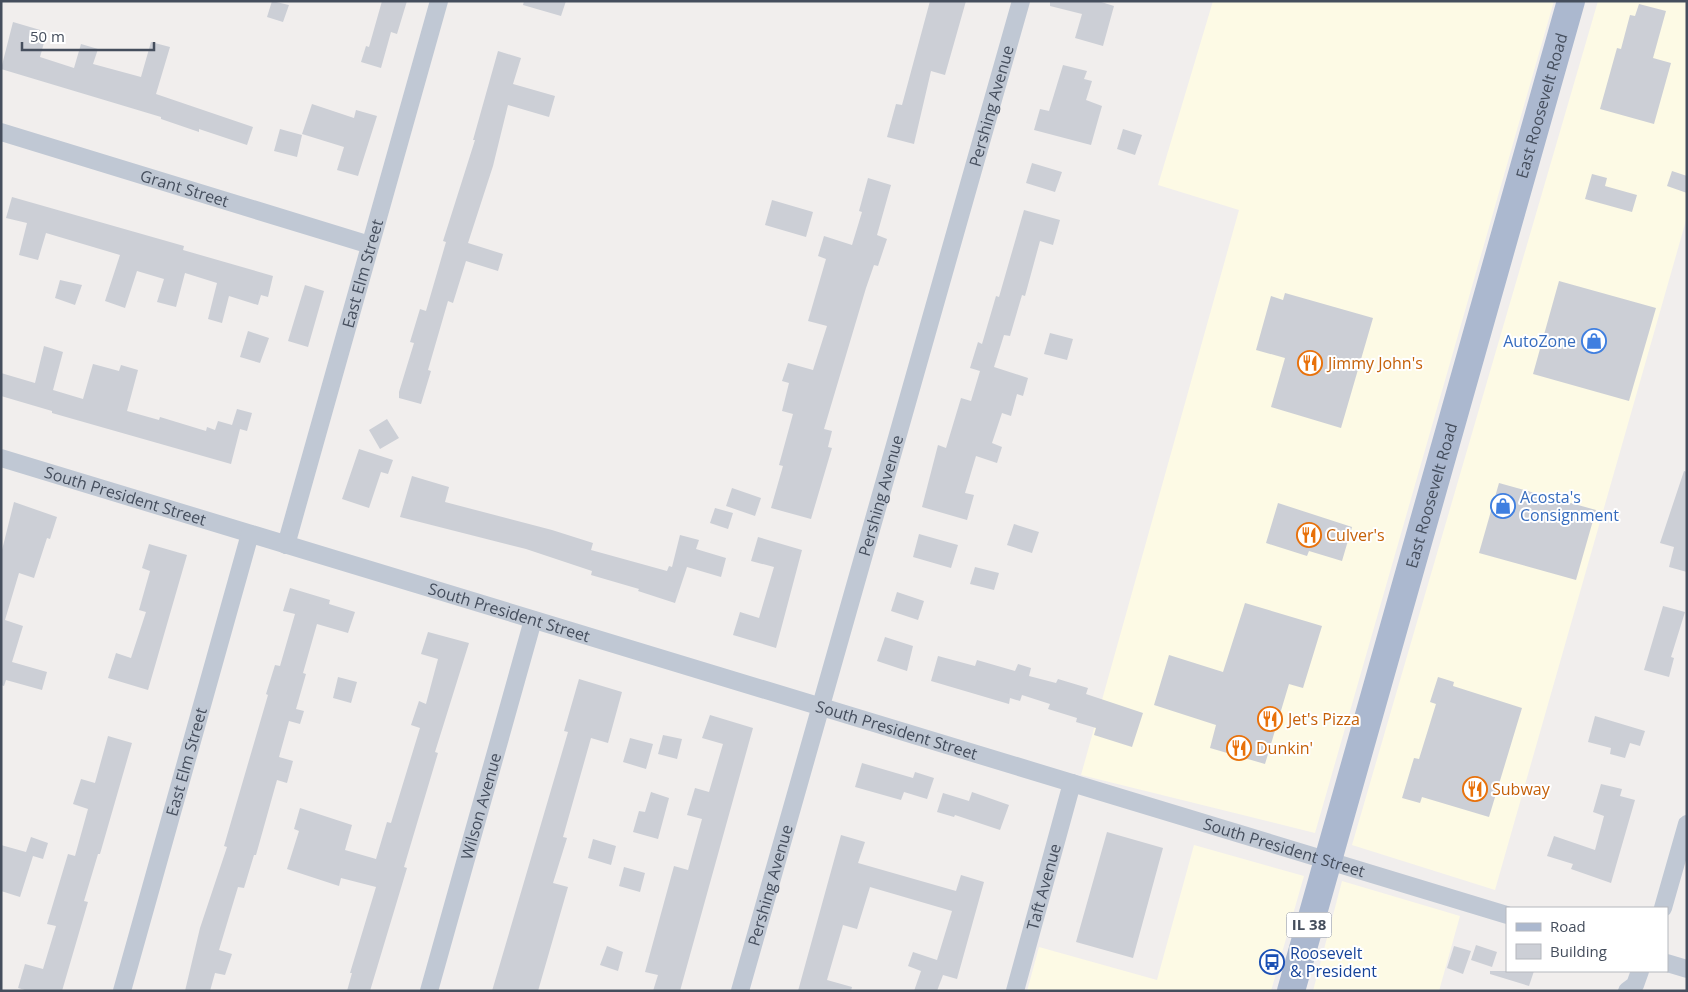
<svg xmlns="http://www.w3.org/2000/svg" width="1688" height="992" viewBox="0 0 1688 992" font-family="'Open Sans',sans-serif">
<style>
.commercial{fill:#fdfae5}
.building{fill:#cccfd6}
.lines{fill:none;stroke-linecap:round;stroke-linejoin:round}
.street{stroke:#c0c8d4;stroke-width:18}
.primary{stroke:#abb8cf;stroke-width:28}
.labels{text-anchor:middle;stroke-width:4;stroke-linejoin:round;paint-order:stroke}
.shield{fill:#fff;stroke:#7d838e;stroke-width:1}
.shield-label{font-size:15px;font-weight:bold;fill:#454e5d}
.street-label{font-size:16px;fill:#454e5d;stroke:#fff}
.shop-label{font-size:16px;fill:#366cbe;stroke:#fff;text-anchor:end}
.food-label{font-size:16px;fill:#c56008;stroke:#fff;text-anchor:start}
.transit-label{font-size:16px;fill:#164399;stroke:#fff;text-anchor:start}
</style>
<rect width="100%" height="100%" fill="#f1eeed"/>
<path class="commercial" d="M1213,1h341l-239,832 -234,-58 158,-565 -81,-25z
M1598,1h89v216l-192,673 -143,-45z
M1194,845l110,31 -33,115h-244l12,-44 118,33z
M1342,881l118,35 -21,75h-126z"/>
<path class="building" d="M272,1l17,4 -6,17 -16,-5z
M382,1h25l-10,33 -6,-2 -10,36 -20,-6 5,-16 3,1z
M524,1h42l-5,15 -38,-11z
M930,1h36l-21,74 -14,-4 -17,73 -27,-7 9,-33 6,1z
M1050,1h48l16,5 -11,40 -28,-8 7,-24 -32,-8z
M1639,4l27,7 -13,47 18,5 -17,61 -54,-15 17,-61 4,1 9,-34 5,1z
M13,22l34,10 -7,25 34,11 7,-24 17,5 -5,15 48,13 10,-35 19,5 -14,47 97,33 -6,18 -48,-16v3l-38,-13v-2l-160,-48z
M498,51l23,7 -8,26 42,12 -6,21 -41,-12 -15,61 -25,77 35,11 -5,17 -32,-10 -13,42 -5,-2 -20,69 3,1 -10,33 -22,-6v-6l15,-49 -4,-1 10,-33 6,2 20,-69 -3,-1 32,-101h-2z
M1063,65l24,6 -3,8 8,2 -6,19 16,6 -11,39 -57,-15 6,-21 9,2z
M312,104l42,14 2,-8 21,6 -19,60 -21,-6 7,-23 -42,-13z
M280,129l22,6 -5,22 -23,-6z
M1123,129l19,6 -7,20 -18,-6z
M1032,163l30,9 -7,20 -29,-9z
M1672,171l15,5v17l-20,-7z
M1592,174l15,4 -2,8 32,9 -5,17 -47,-13z
M868,178l23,7 -14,50 10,4 -9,27 -4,-1 -8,23 -42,141 8,2 -4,16 4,1 -21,71 -40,-11 12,-42 -4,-1 14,-51 -11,-3 7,-28 -7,-2 6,-18 25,7 14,-44 -19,-5 18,-62 -8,-3 6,-20 28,9 10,-33 -3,-1z
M12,197l172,49 -1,4 90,26 -5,21 -7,-2 -3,10 -29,-9 -7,27 -14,-4 9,-36 -32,-10 -9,34 -19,-5 7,-23 -27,-8 -12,37 -20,-7 15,-46 -74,-22 -8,27 -19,-5 8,-32 -21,-5z
M772,200l41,12 -7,25 -41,-12z
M1024,210l36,10 -7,25 -13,-4 -15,55 -3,-1 -12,41 -6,-1 -10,32 34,11 -5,18 -6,-2 -6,22 -9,-3 -10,30 10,4 -5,16 -21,-7 -11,37 9,2 -7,25 -45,-13 16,-62 8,3 15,-50 10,3 9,-30 -10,-3 8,-26 4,2 14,-48 3,1z
M60,280l22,5 -7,20 -20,-7z
M1559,281l97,27 -27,93 -96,-27z
M305,285l19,6 -16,56 -20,-6z
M1285,293l88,25 -32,110 -70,-21 14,-49 -29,-8 15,-54 12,4z
M248,331l21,7 -9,25 -20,-6z
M1050,333l23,6 -6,21 -23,-6z
M44,346l19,6 -10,38 30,9 10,-35 26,7 2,-6 17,5 -11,41 32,9 1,-3 46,14 1,-4 8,3 3,-9 14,4 5,-16 15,4 -5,18 -7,-2 -9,35 -179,-51v-2l-51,-15v-23l34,10z
M387,419l12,19 -19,11 -11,-19z
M359,449l34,11 -5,14 -7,-2 -12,36 -27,-9z
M1684,471l3,1v100l-18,-5 5,-20 -14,-4z
M412,476l37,11 -4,15 107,28 41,13 -2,7 76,21 2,-5 3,1 8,-32 19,5 -3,9 30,9 -5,19 -34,-10 -12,36 -37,-12 1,-2 -48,-14 1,-4 -66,-22 -126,-32z
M1499,483l97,27 -20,70 -97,-27z
M732,488l29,10 -6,18 -29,-10z
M14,502l43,15 -7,22 -3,-1 -13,40 -15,-5 -14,47 -3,-1 21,7 -11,36 35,10 -5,18 -36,-10 -2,6 -3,-1v-131z
M1278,503l74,24 -10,34 -33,-10 -2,5 -41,-13z
M715,508l18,5 -5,16 -18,-6z
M1014,524l25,8 -7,21 -25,-8z
M919,534l39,11 -7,23 -38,-11z
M758,537l44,13 -26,98 -43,-13 7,-23 19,6 15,-51 -23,-6z
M149,544l38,11 -39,135 -40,-12 8,-25 15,5 15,-46 -7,-2 11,-39 -8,-3z
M975,567l24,6 -5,17 -24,-6z
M290,588l40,12 -1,4 26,8 -7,21 -31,-9 -14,49 3,1 -10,35 8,2 -4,13 -11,-3 -10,36 14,4 -6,22 -10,-3 -21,75h-2l-10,33 -6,-1 -19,63 13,4 -7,21 -10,-2 -5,18h-25l15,-63 27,-81 -3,-1 44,-151 -2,-1 9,-29 5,1 15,-52 -12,-3z
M897,592l27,9 -6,19 -27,-9z
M1245,603l77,23 -19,62 -14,-4 -24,80 -55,-16 6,-23 -62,-20 15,-50 54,17z
M1663,606l22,6 -14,45 3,1 -5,19 -25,-7z
M428,632l41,11 -34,109 3,1 -34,114 3,1 -37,123h-23l5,-18h-2l26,-86 -35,-9 -2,8 -52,-17 12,-38 -5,-2 6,-21 52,17 -7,25 31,9 11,-37 4,1 29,-95 -9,-3 8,-24 7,3 12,-45 -17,-5z
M885,637l28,9 -6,25 -30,-10z
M938,656l37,10 2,-6 38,11 3,-7 13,4 -2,8 27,7 2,-4 30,9 -2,6 57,19 -11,34 -38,-12 2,-7 -20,-6 1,-4 -29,-9 2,-5 -28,-9 -2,6 -10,-3 -1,6 -78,-23z
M338,677l19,5 -6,21 -18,-5z
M1438,677l16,5 -1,4 69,22 -33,109 -67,-20 -2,6 -18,-5 12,-40 5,1 17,-55 -6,-2z
M579,679l43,13 -14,51 -17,-5 -28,99 4,1 -14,45 15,4 -30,104h-46l76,-259 -4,-1z
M710,715l43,13 -73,263h-27l5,-16 -13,-3 29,-106 14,4 14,-51 -15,-4 8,-27 14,4 14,-48 -21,-6z
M1595,716l50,15 -5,15 -10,-3 -5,15 -15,-4 1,-6 -23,-6z
M663,735l19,4 -5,20 -19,-5z
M108,736l24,7 -32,111h-2l-14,47 4,1 -26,89h-34l-10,-3 7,-24 18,5 13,-43 -9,-2 21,-70 7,2 13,-47 -15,-5 8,-25 14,4z
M630,738l23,6 -7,25 -23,-7z
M862,763l51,15 2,-6 19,6 -7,21 -23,-7 -3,8 -46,-13z
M1601,784l21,5 -2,7 15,4 -24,83 -40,-14 2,-5 -26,-8 7,-20 41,14 9,-34 -11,-4z
M651,792l18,6 -11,41 -25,-7 6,-21 6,1z
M972,792l37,13 -9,25 -45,-15 -1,2 -17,-5 6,-19 26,8z
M1107,832l56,16 -30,110 -57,-16z
M841,835l24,7 -7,21 98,28 5,-16 23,7 -27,97 -14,-4 -6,16h-23l7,-20 -13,-5 5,-14 24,8 15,-49 -82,-24 -13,42 -14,-4 -16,55 25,7 -1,4h-53z
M31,837l17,6 -5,16 -10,-3 -13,41 -19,-6v-46l25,7z
M593,839l23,7 -5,19 -23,-7z
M624,867l21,6 -5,19 -21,-6z
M1476,945l21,7 -5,15 -21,-7z
M607,946l16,6 -5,19 -18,-6z
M1454,946l17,5 -8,23 -16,-6z
M1490,971h44l-5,15 -39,-12z"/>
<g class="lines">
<g class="street">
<path id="s1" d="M1,132l369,113"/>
<path id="s2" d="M1,458l1506,457"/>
<path id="s3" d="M286,545l153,-544"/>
<path d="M1663,908l24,-84"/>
<path d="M1667,963l20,6"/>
<path id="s4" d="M122,991l128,-457"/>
<path id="s5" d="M429,991l104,-371"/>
<path id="s6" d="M740,991l281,-990"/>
<path id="s7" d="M1015,991l57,-208"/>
<path d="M1627,991l8,-6 5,-14"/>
</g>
<path class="primary" id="s8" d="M1291,991l280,-990"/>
</g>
<defs>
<symbol id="shop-ring" viewBox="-11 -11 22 22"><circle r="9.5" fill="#fff" stroke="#3f7fe0" stroke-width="1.5"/><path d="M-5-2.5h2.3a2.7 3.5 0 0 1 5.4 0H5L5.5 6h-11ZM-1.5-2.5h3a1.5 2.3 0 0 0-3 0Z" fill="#3f7fe0"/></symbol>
<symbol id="restaurant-ring" viewBox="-11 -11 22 22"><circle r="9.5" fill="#fff" stroke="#e8710a" stroke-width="1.5"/><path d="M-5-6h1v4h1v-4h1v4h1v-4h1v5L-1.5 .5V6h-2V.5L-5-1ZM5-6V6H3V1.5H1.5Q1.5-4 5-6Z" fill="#e8710a"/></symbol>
<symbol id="bus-ring" viewBox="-11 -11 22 22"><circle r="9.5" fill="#fff" stroke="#1a4fb4" stroke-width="1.5"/><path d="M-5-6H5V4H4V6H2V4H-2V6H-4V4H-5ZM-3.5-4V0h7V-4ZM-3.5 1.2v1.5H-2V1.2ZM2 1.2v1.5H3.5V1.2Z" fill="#1a4fb4"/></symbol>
</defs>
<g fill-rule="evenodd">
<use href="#shop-ring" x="1580" y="327" width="28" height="28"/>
<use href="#restaurant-ring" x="1296" y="349" width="28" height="28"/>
<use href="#shop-ring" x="1489" y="492" width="28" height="28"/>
<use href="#restaurant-ring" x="1295" y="521" width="28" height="28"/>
<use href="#restaurant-ring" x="1256" y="705" width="28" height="28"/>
<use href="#restaurant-ring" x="1225" y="734" width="28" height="28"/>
<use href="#restaurant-ring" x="1461" y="775" width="28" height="28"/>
<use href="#bus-ring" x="1258" y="948" width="28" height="28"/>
</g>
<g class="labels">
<rect class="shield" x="1286.5" y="912.5" width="45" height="25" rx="4"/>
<g class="shield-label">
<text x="1309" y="930">IL 38</text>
</g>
<g class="street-label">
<text dy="6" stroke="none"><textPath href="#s6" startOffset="920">Pershing Avenue</textPath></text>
<text dy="6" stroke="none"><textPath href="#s8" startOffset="920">East Roosevelt Road</textPath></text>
<text dy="6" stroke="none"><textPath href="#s1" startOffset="192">Grant Street</textPath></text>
<text dy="6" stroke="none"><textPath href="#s3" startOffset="282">East Elm Street</textPath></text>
<text dy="6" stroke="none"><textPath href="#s2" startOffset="130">South President Street</textPath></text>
<text dy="6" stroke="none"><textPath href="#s6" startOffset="515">Pershing Avenue</textPath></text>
<text dy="6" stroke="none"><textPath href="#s8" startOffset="515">East Roosevelt Road</textPath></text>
<text dy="6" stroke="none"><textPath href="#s2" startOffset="531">South President Street</textPath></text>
<text dy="6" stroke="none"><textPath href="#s2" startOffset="936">South President Street</textPath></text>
<text dy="6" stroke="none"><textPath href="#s4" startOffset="238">East Elm Street</textPath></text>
<text dy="6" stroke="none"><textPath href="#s5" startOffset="192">Wilson Avenue</textPath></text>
<text dy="6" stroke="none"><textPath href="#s2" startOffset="1341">South President Street</textPath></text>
<text dy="6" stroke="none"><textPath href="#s6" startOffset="110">Pershing Avenue</textPath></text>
<text dy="6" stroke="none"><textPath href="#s7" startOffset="108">Taft Avenue</textPath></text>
</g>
<g class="shop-label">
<text x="1576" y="347">AutoZone</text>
<text x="1520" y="503" text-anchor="start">Acosta's<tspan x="1520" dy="18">Consignment</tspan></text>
</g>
<g class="food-label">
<text x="1328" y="369">Jimmy John's</text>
<text x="1326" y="541">Culver's</text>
<text x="1288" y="725">Jet's Pizza</text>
<text x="1256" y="754">Dunkin'</text>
<text x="1492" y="795">Subway</text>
</g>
<g class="transit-label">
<text x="1290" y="959">Roosevelt<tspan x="1290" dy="18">&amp; President</tspan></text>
</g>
</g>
<rect width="1688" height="992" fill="none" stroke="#454e5d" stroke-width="5"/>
<rect x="1506" y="907" width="162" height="65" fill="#ffffff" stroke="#b5b8be"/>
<rect x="1516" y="923" width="25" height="8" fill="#abb8cf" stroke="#b5b8be"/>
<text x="1550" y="932" font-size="15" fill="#454e5d">Road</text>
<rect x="1516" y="944" width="25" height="15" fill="#cccfd6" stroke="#b5b8be"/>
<text x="1550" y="957" font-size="15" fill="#454e5d">Building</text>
<path d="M22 42v8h132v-8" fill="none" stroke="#454e5d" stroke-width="2.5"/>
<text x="30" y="42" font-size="15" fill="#454e5d" stroke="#ffffff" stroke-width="4" paint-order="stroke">50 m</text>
</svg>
